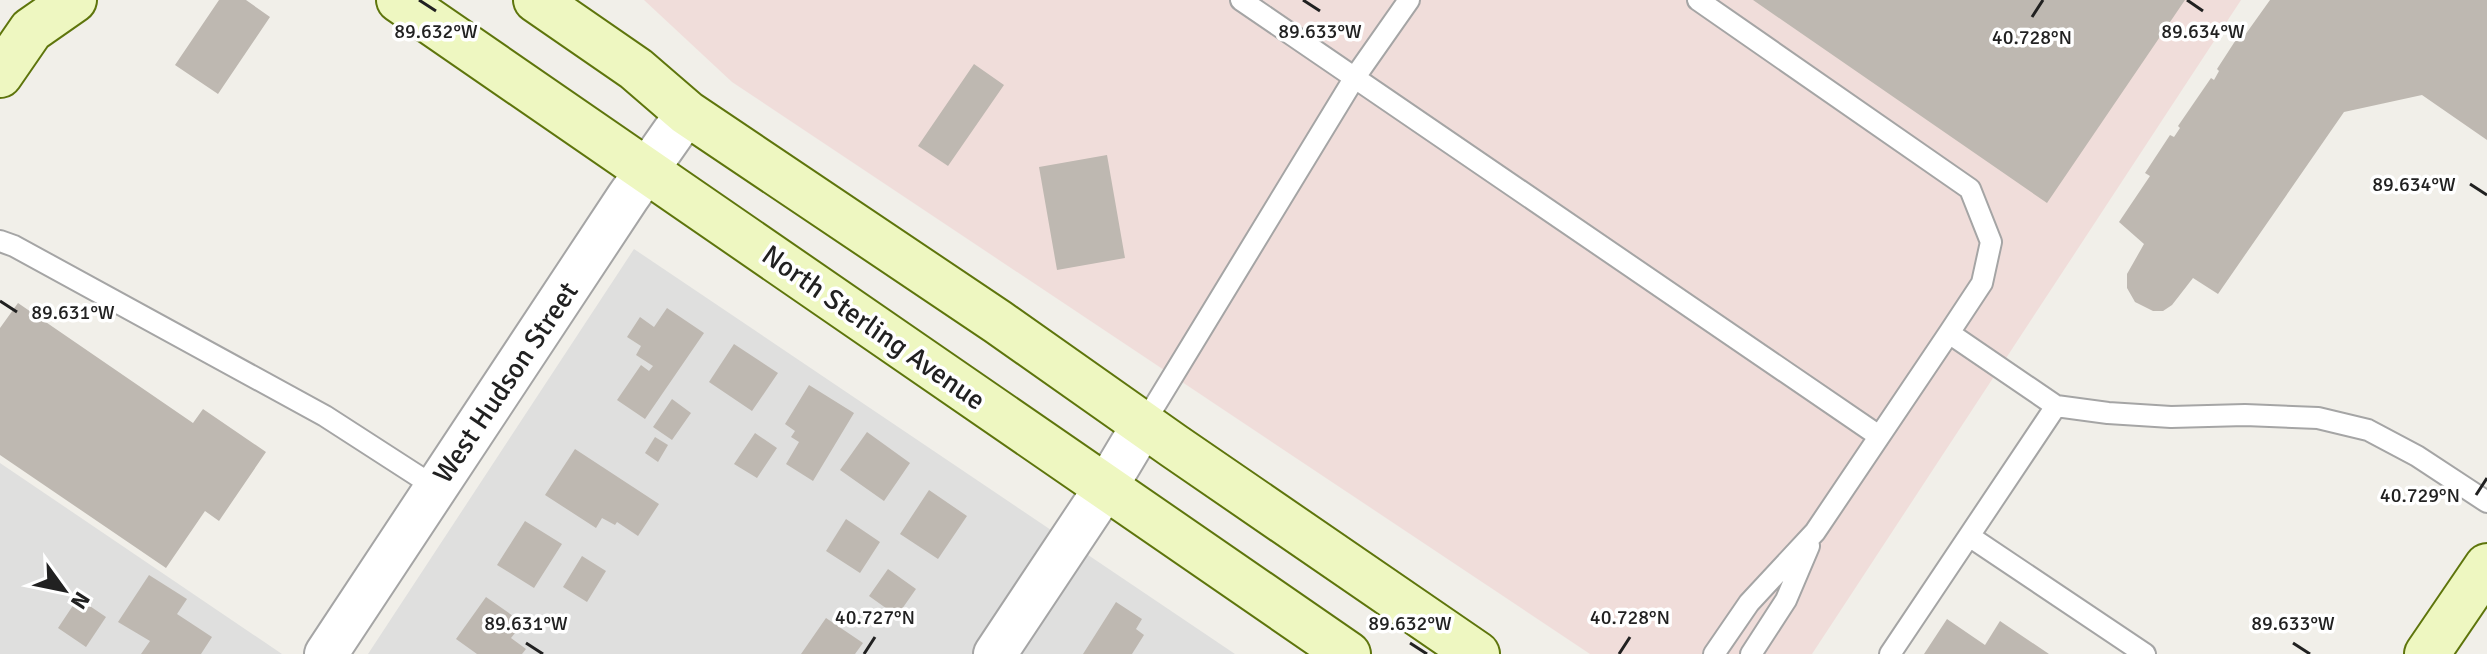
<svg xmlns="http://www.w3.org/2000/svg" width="2487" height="654" viewBox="0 0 2487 654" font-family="Signika,sans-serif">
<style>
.residential{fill:#dfdfde}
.commercial{fill:#f0ddda}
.building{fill:#beb8b1}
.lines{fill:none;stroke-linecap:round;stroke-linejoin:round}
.lane-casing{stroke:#a5a5a5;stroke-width:24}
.street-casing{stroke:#a5a5a5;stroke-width:46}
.secondary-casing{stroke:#5e750c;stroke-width:48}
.lane{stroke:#fff;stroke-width:20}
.street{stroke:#fff;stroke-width:42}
.secondary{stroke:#eef7c1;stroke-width:44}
.ticks{fill:none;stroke:#212121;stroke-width:3}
.labels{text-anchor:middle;stroke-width:7;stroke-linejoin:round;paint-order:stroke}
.street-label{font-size:28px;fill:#212121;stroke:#fff}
.ticks-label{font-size:20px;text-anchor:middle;fill:#212121;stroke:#fff;stroke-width:7;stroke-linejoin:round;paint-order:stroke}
</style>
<rect width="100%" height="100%" fill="#f1efe9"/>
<path class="residential" d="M634,249l601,405h-867z
M0,463l282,191h-282z"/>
<path class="commercial" d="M644,0h1597l-429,654h-222l-858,-572z"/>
<path class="building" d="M219,0h27l24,17 -52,77 -43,-29z
M1753,0h432l-138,203z
M2270,0h217v140l-65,-45 -78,17 -126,182 -25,-16 -21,27 -9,6h-10l-18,-9 -8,-14v-14l17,-30 -25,-22 31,-46 -5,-3 25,-38 4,2 6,-9 -2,-2 33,-48 3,2 5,-9 -2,-2 24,-37 4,3z
M974,64l30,21 -56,81 -30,-20z
M1107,155l18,103 -68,12 -18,-103z
M18,303l175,120 10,-14 63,43 -47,69 -14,-10 -39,57 -166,-113v-127z
M667,308l37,25 -59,86 -28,-19 24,-35 8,6 4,-5 -17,-11 5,-9 -14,-9 13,-20 14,10z
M734,344l44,29 -26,38 -43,-29z
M809,385l45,28 -41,68 -27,-17 13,-22 -8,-5 4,-6 -10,-7z
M672,399l19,14 -19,27 -19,-13z
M867,432l43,31 -26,38 -44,-31z
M755,433l22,15 -20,30 -23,-14z
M655,437l13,8 -10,17 -13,-9z
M575,449l84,55 -21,32 -21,-14 -2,3 -13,-7 -6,10 -51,-33z
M929,490l38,26 -29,43 -38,-25z
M846,519l34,23 -20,31 -34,-22z
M525,521l37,23 -28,44 -37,-23z
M582,556l24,15 -19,31 -24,-15z
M888,569l28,20 -19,27 -28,-20z
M149,575l38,24 -10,15 35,23 -11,17h-60l9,-13 -32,-19z
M486,597l37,26 -12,15 15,11 -4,5h-45l-21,-15z
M78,598l28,19 -20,30 -28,-19z
M1116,602l26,17 -6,10 8,6 -12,19h-49z
M826,618l37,25 -8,11h-54z
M1947,619l38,26 15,-24 49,33h-125z"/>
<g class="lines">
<defs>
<path id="lane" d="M1241,0l638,436
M1698,0l272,189 21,53 -9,41 -33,50 -134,199 -66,71 -35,51
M0,241l14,5 311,170 110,71
M1949,333l107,73 52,7 63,4 74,-2 73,3 50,12 49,26 70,46
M1143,425l212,-348 54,-77
M1969,536l176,118
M1751,654l35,-54 23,-54
M1890,654l166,-248"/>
<path id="street" d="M326,654l302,-457 59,-84
M995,654l111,-167 37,-62"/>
<path id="secondary" d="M399,0l949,654
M536,0l100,69 51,44 311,209 176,124 303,208
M0,75l31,-45 43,-30
M2427,654l60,-88"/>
</defs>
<use href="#lane" class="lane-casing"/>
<use href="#street" class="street-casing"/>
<use href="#secondary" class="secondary-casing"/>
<use href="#lane" class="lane"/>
<use href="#street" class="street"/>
<use href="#secondary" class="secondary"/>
</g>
<path class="ticks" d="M419,0l17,11M1303,0l17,11M2187,0l16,11M2032,17l11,-17M2470,184l17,11M0,301l17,11M2476,495l11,-17M526,643l17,11M1410,643l17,11M2293,643l17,11M864,654l11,-17M1619,654l11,-17"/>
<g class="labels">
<g class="street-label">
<text transform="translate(874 327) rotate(35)" y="10">North Sterling Avenue</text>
<text transform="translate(505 382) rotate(-56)" y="10">West Hudson Street</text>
</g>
</g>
<g class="ticks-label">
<text x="436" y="38">89.632°W</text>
<text x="1320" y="38">89.633°W</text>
<text x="2203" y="38">89.634°W</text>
<text x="2032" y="44">40.728°N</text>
<text x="2414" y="191">89.634°W</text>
<text x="73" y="319">89.631°W</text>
<text x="2420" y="502">40.729°N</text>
<text x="875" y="624">40.727°N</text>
<text x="1630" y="624">40.728°N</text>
<text x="526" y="630">89.631°W</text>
<text x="1410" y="630">89.632°W</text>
<text x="2293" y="630">89.633°W</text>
</g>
<g transform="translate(64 590) rotate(123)" stroke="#ffffff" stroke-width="6" paint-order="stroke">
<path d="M0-6L14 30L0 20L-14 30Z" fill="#212121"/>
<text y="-12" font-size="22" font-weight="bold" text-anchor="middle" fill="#212121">N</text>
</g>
</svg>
